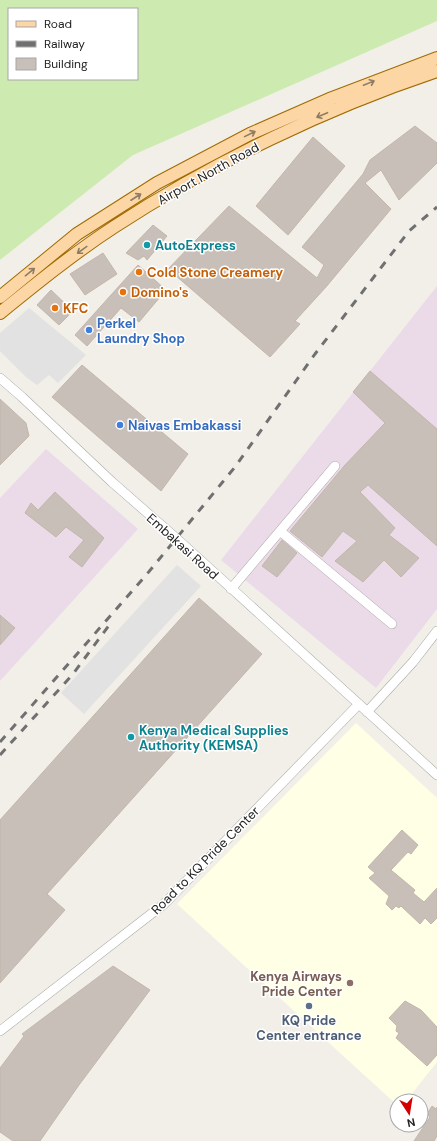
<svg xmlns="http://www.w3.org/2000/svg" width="437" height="1141" viewBox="0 0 437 1141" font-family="'DM Sans',sans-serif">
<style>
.industrial{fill:#ebdbe8}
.education{fill:#ffffe5}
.grass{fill:#cdebb0;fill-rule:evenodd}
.parking{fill:#e2e2e2}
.building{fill:#c7bfb8;stroke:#c4b6ab}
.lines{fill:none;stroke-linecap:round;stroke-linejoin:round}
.minor-casing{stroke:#a9a9a9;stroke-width:10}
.major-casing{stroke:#a06b00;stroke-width:14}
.minor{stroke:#fff;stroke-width:9}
.major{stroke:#fcd6a4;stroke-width:12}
.rail{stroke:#707070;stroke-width:3;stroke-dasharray:8 8;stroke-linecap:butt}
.oneway{stroke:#8f7c63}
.culture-dot{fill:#0f9aa8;stroke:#fff;stroke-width:1.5}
.food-dot{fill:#e8710a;stroke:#fff;stroke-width:1.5}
.shop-dot{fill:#3f7fe0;stroke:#fff;stroke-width:1.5}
.education-dot{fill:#8d6e63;stroke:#fff;stroke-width:1.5}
.service-dot{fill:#5c6f8a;stroke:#fff;stroke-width:1.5}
.labels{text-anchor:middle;stroke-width:3;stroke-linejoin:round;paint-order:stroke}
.street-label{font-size:13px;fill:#222;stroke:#fff}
.culture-label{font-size:13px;font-weight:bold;fill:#0d838f;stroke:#fff;text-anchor:start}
.food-label{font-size:13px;font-weight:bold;fill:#c56008;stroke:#fff;text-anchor:start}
.shop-label{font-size:13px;font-weight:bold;fill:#366cbe;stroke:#fff;text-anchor:start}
.education-label{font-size:13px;font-weight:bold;fill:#785e54;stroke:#fff;text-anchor:end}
.service-label{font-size:13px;font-weight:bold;fill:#4e5e75;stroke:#fff}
</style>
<rect width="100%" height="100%" fill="#f2efe9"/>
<path class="industrial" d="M437,286v323l-61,79 -155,-128z
M46,449l92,80 -138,152v-183z"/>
<path class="education" d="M356,723l81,75v264l-31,39h-9v4l-220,-201z"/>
<path class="grass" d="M0,0h437v21l-304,134 -133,105zM9,9h128v70h-128z"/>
<path class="parking" d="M29,308l57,47 -28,28 -9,-8 -12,10 -11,-8 -26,-26v-18z
M177,565l24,21 -117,128 -23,-21z"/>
<path class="building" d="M415,126l22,17v20l-38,37 -18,-30 -16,13 26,26 -65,78 -31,34 5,3 -30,33 -102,-88 61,-63 88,72 7,-13 -22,-18 61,-73 7,-14z
M313,137l32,29 -57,69 -32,-29z
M153,225l14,11 -20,24 -3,-4 -6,4 -12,-7z
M103,253l14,21 -32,21 -15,-21z
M138,265l28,25 -27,32 -18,-14 -34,38 -12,-11z
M51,290l22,21 -14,14 -22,-20z
M82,365l106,89 -27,37 -109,-94z
M370,371l67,58v117l-69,-61 -8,7 35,36 -6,7 30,23 -18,19 -17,-17 -21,22 -28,-21 22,-20 -14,-10 -21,26 -32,-26 55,-66 40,-42 -32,-31z
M0,399l26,24 3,13 -29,29z
M55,492l49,46 -22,29 -13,-10 15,-17 -18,-13 -10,10 -31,-24 6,-10 7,7z
M282,540l15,13 -20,24 -15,-11z
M199,598l63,56 -215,240 18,16 -65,73v-163z
M0,615l15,13 -15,17z
M402,830l16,15 -7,9 -3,-2 -17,18 24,20 -2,3 11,9 13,-14v30l-6,6 -6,-6 -5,6 -19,-18 -2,2 -3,-2 -4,4 -6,-6 3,-8 -20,-18 6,-5 -7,-6z
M113,966l37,24 -71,95 -39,56h-27l-13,-9v-64l24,-32 -2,-2z
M405,1001l16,9 16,17v28l-10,11 -31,-28 3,-5 -3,-2 1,-5 -8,-8z
M432,1106l4,3 1,-2v29l-3,5h-20l16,-24 -3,-3z"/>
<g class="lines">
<defs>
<path id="minor" d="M0,378l22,19 90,85 64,56 261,237
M280,531l112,93
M231,589l104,-123
M367,712l46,-50 24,-31
M0,1031l164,-127 195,-200"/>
<path id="major" d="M0,297l77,-63 80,-51 93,-49 82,-36 105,-40
M0,313c37,-30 74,-60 114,-86 98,-64 212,-119 323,-156"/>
</defs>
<use href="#minor" class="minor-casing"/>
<use href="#major" class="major-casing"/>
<use href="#minor" class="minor"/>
<use href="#major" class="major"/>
<path class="rail" d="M0,742l147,-168 88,-107 80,-113 94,-123 28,-24
M0,755l73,-81 37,-50"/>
</g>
<defs><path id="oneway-shaft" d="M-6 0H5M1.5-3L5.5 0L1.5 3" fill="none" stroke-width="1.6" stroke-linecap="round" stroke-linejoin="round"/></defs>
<g class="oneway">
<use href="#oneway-shaft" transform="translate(369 83) rotate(-22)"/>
<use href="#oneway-shaft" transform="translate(322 115) rotate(157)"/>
<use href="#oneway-shaft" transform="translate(250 134) rotate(-26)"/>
<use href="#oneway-shaft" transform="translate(136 197) rotate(-33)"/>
<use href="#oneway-shaft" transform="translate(82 250) rotate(144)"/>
<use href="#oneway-shaft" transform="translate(30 272) rotate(-39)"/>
</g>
<g class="culture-dot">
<circle cx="147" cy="245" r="4"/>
<circle cx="131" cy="737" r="4"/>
</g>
<g class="food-dot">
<circle cx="139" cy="272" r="4"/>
<circle cx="123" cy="292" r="4"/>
<circle cx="55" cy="308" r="4"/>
</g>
<g class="shop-dot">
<circle cx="89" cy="330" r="4"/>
<circle cx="120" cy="425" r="4"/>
</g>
<circle class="education-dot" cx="350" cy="983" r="4"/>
<circle class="service-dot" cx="309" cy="1006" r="4"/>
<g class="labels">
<g class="street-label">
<text transform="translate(208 173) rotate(-29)" y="5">Airport North Road</text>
<text transform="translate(183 546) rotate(42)" y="5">Embakasi Road</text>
<text transform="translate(205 860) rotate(-45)" y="5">Road to KQ Pride Center</text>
</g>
<g class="culture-label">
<text x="155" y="250">AutoExpress</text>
<text x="139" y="735">Kenya Medical Supplies<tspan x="139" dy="15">Authority (KEMSA)</tspan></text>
</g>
<g class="food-label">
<text x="147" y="277">Cold Stone Creamery</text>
<text x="131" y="297">Domino's</text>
<text x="63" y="313">KFC</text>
</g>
<g class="shop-label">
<text x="97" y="328">Perkel<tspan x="97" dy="15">Laundry Shop</tspan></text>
<text x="128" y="430">Naivas Embakassi</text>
</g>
<g class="education-label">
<text x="342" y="981">Kenya Airways<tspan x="342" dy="15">Pride Center</tspan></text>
</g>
<g class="service-label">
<text x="309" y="1025">KQ Pride<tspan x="309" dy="15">Center entrance</tspan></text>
</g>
</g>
<rect x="8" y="8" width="130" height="72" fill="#ffffff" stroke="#a7a7a7"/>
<rect x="16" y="21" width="20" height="6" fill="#fcd6a4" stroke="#a7a7a7"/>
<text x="44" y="28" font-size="12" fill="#222222">Road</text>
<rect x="16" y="41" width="20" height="6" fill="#707070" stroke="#a7a7a7"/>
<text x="44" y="48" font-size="12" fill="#222222">Railway</text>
<rect x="16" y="58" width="20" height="12" fill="#c7bfb8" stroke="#a7a7a7"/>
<text x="44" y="68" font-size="12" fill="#222222">Building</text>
<g transform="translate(409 1113) rotate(168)"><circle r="19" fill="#ffffff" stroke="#a7a7a7"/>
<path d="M0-3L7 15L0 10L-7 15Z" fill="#d40000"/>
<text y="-6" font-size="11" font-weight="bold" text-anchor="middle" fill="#222222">N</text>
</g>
</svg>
